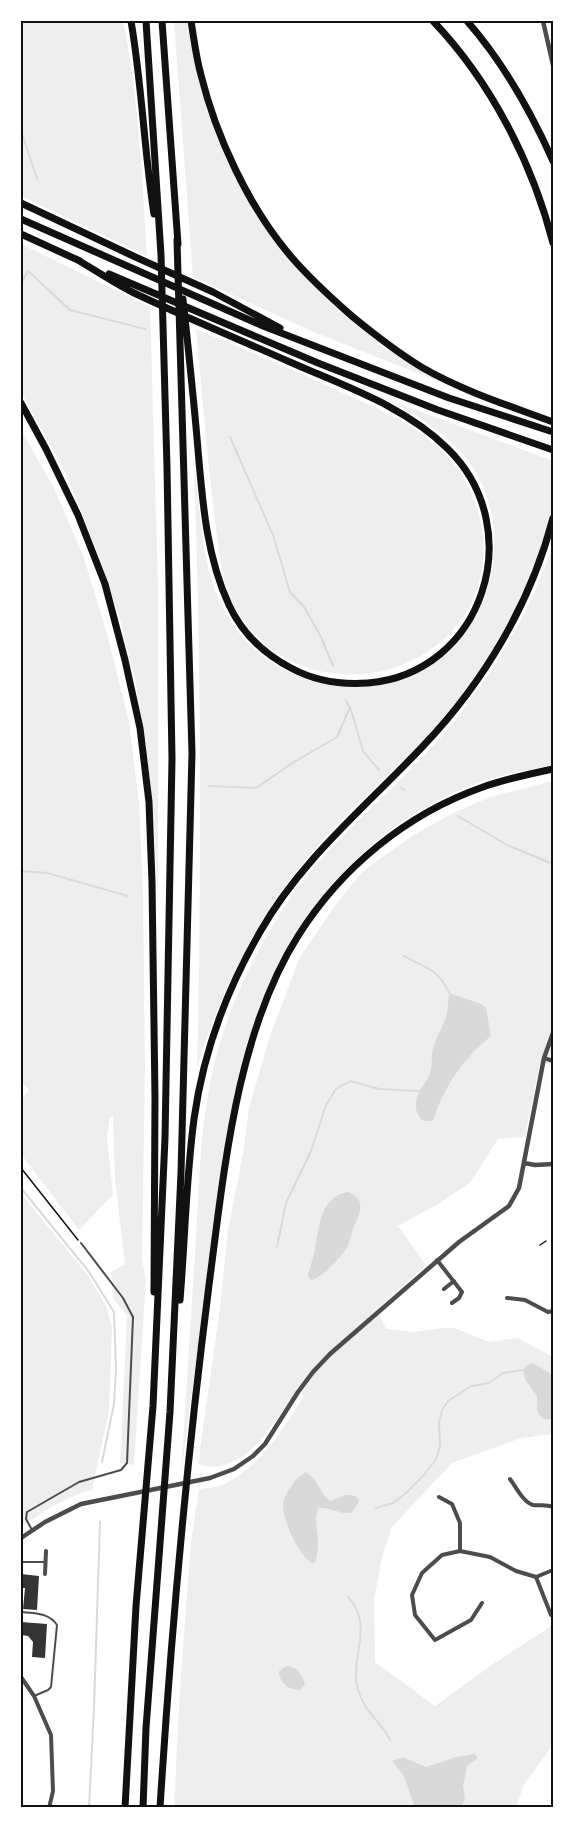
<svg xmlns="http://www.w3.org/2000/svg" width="574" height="1829" viewBox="0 0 574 1829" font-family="'Space Grotesk',sans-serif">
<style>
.green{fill:#eee}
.water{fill:#d9d9d9}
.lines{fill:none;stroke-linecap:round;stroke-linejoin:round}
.stream{stroke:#d9d9d9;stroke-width:2}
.building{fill:#353535}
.path{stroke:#111;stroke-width:1.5}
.service{stroke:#4c4c4c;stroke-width:2}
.minor{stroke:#4c4c4c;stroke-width:4}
.tertiary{stroke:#4c4c4c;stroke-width:4.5}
.motorway{stroke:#111;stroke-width:7}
.neatline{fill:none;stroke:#111;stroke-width:2}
</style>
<rect width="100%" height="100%" fill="#fff"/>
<path class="green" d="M21,21h102c16,77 19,156 24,235l-126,-60z
M174,21h13l11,55 43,111 25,41 29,38 33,35 54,45 61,37 -127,-50 -123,-56z
M21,244l129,63 8,278v318l-5,-95 -7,-63 -10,-61 -15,-61 -20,-62 -35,-87 -45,-82z
M196,329c49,20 97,41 145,63 35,16 72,31 100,58 24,22 38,53 42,85 13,139 -177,193 -247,74 -16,-28 -16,-57 -21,-88 -8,-64 -13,-128 -19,-192z
M384,398l169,63c0,14 2,31 0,45 -2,10 -7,21 -9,31 -24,80 -70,153 -129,212 -35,35 -74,68 -105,106 -53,63 -88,134 -113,212 5,-201 4,-402 -3,-603 6,43 8,104 28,142 15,31 42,56 75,69 101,41 202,-31 197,-140 -1,-27 -11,-58 -30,-79 -22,-26 -51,-43 -80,-58z
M21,430l32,56 30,69 26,86 20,81 10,80 4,92 2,171 -3,194 4,20 -12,186 -14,-2 7,-147 -14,-18 -2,-26 14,-8 -10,-84 -2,-63h-3l-3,20 6,58 -34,35 -58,-76v-53l8,-11 -8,-8z
M553,546v219c-28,6 -57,10 -83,21 -108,42 -188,140 -220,250 -17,56 -25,115 -33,173 -13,88 -24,177 -36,265 5,-73 9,-146 14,-219 4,-60 4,-122 17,-181 14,-65 44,-126 81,-180 34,-48 81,-86 122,-129 61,-62 108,-136 138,-219z
M553,781v284l-13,-2 -15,74 -27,2 -28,44 -32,21 -40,22 28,39 -49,44 9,20 28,3 29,-4h12l34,14 29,-4 35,19v77l-32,4 -69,25 -60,64 -9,26 -9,47 1,62 60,44 61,-44 57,-37v120l-29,39 -8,24h-342l6,-120 11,-146 8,-53c7,-1 16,-1 23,-4 39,-18 60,-55 82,-89l-6,-9c-19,29 -46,78 -84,80 -5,0 -10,-2 -15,-2l1,-16 20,-141 8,-78 15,-76 6,-46 21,-72 30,-79 37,-54 24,-30 24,-18 29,-20 37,-21 39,-17z
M23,1196l64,78 19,32 6,22 -3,82 -17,80c-27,7 -48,21 -71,37v-330z"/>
<path class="water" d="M449,993l32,11 5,4 5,28c-31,26 -44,47 -58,84 -10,5 -17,-4 -17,-14 0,-14 8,-20 13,-30 4,-8 2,-20 4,-28 3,-11 10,-21 13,-31 2,-8 2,-16 3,-24z
M348,1192c20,8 11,22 6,35 -3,6 -3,13 -6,18 -4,10 -27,34 -37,35l-3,-4c1,-6 3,-12 5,-18 6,-22 4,-62 35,-66z
M533,1363l20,12v44h-9c-11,-8 -6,-13 -7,-23l-11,-15 -3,-11 4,-5z
M306,1472c14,9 13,21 24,29 11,-3 18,-11 29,-2v3l-8,11c-12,1 -21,-6 -32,-5 -6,10 -1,22 -1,33 0,7 -1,13 -2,20l-3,3c-15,-9 -29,-41 -30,-58 0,-11 14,-30 23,-34z
M286,1666c10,0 17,8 19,18l-5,6c-11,0 -21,-7 -21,-19z
M474,1754l3,2v3l-10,7 -4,20 2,12 -4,10h-46l-11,-32 -12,-15 11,-4 23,10 30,-10z"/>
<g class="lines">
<path class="stream" d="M21,130l16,49
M21,284l7,-13 42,39 75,19
M230,437l43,98 17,57 14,15 16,28 13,31
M346,700l6,13 11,38 16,19
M209,786l47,2 38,-26 43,-25 13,-30
M401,788l3,2
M458,816l49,29 46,19
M21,871l26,2 81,23
M404,956c21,12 34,12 45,37
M21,1188l68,84 25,40 2,57 -2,35 -12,58
M277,1247l9,-44 25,-52 15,-46 10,-16 14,-8 29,8 40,2
M376,1508l17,-5 13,-10 18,-18 12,-16 4,-12 -1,-24 3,-13 6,-9 23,-15 18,-3 14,-10 20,-3
M348,1597c27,28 1,60 10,93 6,21 23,32 32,50
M89,1808l5,-100 6,-186"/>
</g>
<path class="building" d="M21,1574l18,2 -2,34 -14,-1 2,-21h-4z
M21,1622l26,2 -2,34 -13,-1 1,-15 -5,-6 -7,-1z"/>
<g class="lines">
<path class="path" d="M21,1168l57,72
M540,1245l6,-4"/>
<path class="service" d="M32,1530l-6,-11 1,-7 52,-30 42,-12 6,-7 6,-146 -10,-19 -42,-55
M21,1562h24
M21,1610l2,2c14,2 26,1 34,13l-6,62 -3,3 -14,6"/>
<path class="minor" d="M544,1058l9,3
M437,1260l25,32 -3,6 -7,5
M444,1289l10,-8
M507,1298l18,2 23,12 5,-1
M510,1479c6,8 13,23 23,26 7,1 13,-1 20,2
M439,1497l13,7 8,19v28
M45,1574l1,-23
M536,1577l15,38
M482,1603l-11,17 -36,20 -20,-25 -3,-20 10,-22 20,-18 18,-4 30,6 26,14 20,6 17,-7
M21,1677l13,19 17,39 2,56 -4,17"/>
<path class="tertiary" d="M543,21l10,44
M524,1163l11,2 18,-1
M21,1538l24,-16 36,-18 129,-26 24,-9 19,-13 12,-12 33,-52 15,-20 17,-18 129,-112 50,-36 10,-18 25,-130 9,-25"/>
<path class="motorway" d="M131,21c11,64 13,129 23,193
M162,21l16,223
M191,21c3,18 5,36 10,54 15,61 47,130 87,178 20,24 42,44 65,64 22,18 45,36 70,51 40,23 87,38 130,54
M433,21c58,61 99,141 120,222
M467,21c36,41 64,91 86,140
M21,203l110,52 82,37 67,36
M21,219l242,107 186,72 104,34
M21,234l59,27
M76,259c19,11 38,24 58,34 51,24 104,46 156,69 54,24 115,44 158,87 81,80 36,224 -80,234 -27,2 -53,-2 -77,-15 -27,-14 -49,-35 -62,-63 -24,-52 -27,-110 -32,-167 -4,-46 -9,-92 -14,-139
M109,274l209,89 120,47 115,40
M21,403l25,46 32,66 27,69 20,76 15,68 9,74 3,80 3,216 -1,194
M180,1300c5,-60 6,-121 14,-181 9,-65 33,-130 66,-187 42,-74 107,-126 164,-187 60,-63 107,-142 129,-227
M125,1808l11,-202 17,-200 12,-268 7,-379 -5,-292 -6,-212 -15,-234
M143,1808l3,-80 24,-316 11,-239 11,-420 -15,-513
M160,1808c11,-175 27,-350 49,-523 15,-113 27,-251 89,-349 43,-68 108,-122 185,-149 23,-8 46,-13 70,-18"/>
</g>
<rect width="574" height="1829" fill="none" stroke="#ffffff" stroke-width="45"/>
<rect x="22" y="22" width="530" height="1784" class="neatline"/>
</svg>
